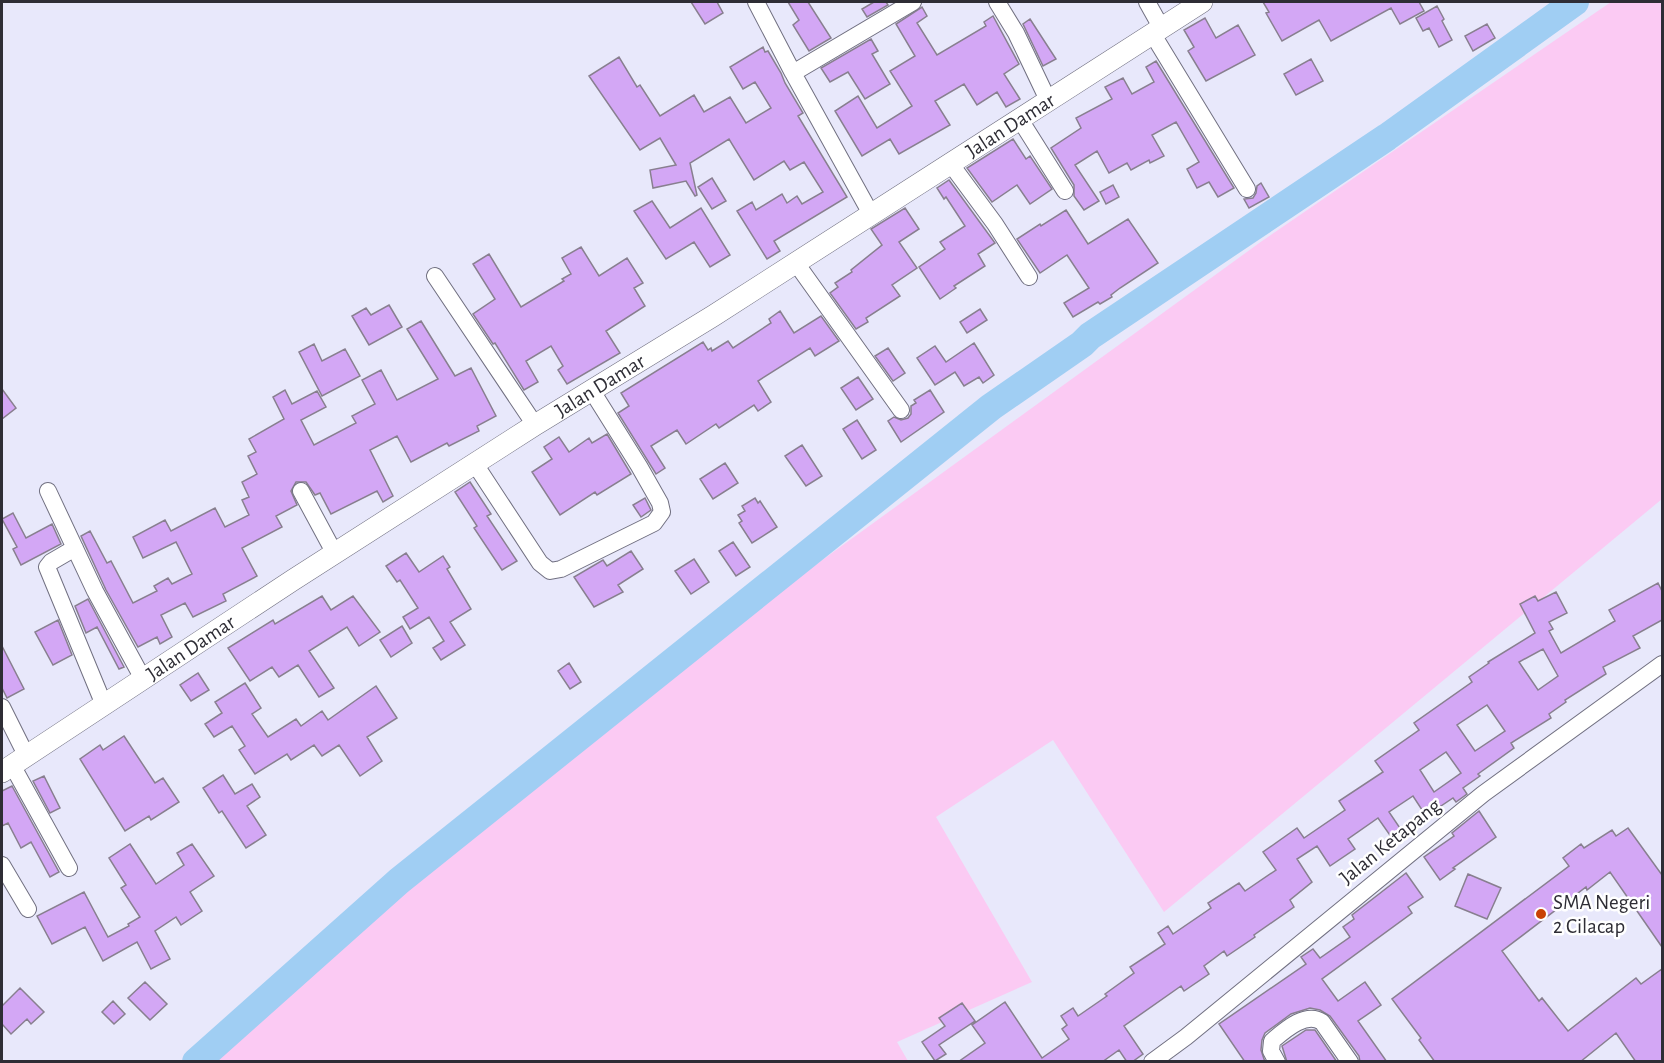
<svg xmlns="http://www.w3.org/2000/svg" width="1664" height="1063" viewBox="0 0 1664 1063" font-family="'Alegreya Sans',sans-serif">
<style>
.green{fill:#fbcaf3}
.lines{fill:none;stroke-linecap:round;stroke-linejoin:round}
.river{stroke:#a0cef3;stroke-width:28}
.building{fill:#d3a7f5;stroke:#887f8f;stroke-width:1.5;fill-rule:evenodd}
.minor-casing{stroke:#717081;stroke-width:18}
.tertiary-casing{stroke:#717081;stroke-width:22}
.minor{stroke:#fff;stroke-width:16}
.tertiary{stroke:#fff;stroke-width:21}
.poi-dot{fill:#c94205;stroke:#fff;stroke-width:2}
.labels{text-anchor:middle;stroke-width:5;stroke-linejoin:round;paint-order:stroke}
.street-label{font-size:21px;fill:#2e2d35;stroke:#fff}
.poi-label{font-size:21px;fill:#2e2d35;stroke:#fff;text-anchor:start}
</style>
<rect width="100%" height="100%" fill="#e8e8fb"/>
<path class="green" d="M1611,2h51v497l-498,413 -111,-172 -117,77 96,165 -135,60 11,19 -696,1 361,-321 689,-500z"/>
<g class="lines">
<path class="river" d="M196,1062l203,-181 592,-474 91,-63 8,-8 297,-199 188,-135"/>
</g>
<path class="building" d="M691,2h26l6,11 -18,11z
M788,2h20l23,36 -22,13 -16,-26 6,-5z
M874,2h12l2,3 -21,12 -5,-8z
M1263,2h156l5,9 -24,13 -9,-16 -60,33 -12,-21 -37,21 -16,-28 3,-1z
M1437,6l7,13 -2,2 10,19 -13,7 -10,-19 -6,3 -7,-13z
M922,7l5,9 -10,7 20,32 49,-29 -2,-4 9,-6 26,48 -15,10 16,25 -14,8 -9,-15 -20,13 -13,-21 -29,17 15,24 -51,29 -9,-15 -28,17 -27,-45 23,-15 19,32 35,-22 -22,-35 25,-15 -19,-32z
M1205,18l11,20 22,-13 17,30 -49,26 -18,-30 6,-4 -10,-17z
M1030,19l26,40 -13,7 -20,-42z
M1487,24l8,14 -22,13 -8,-15z
M871,39l7,12 -6,3 18,30 -25,15 -17,-27 -18,10 -9,-14z
M763,47l2,5 3,-1 13,22 4,10 18,30 -5,3 49,81 -73,44 6,10 -13,8 -30,-48 15,-9 4,8 26,-16 5,9 10,-7 5,8 21,-12 -19,-30 -14,8 -6,-9 -30,19 -25,-41 -39,24 7,32 -2,1 -9,-15 -33,7 -3,-18 26,-5 -16,-27 -20,12 -51,-74 30,-19 18,30 3,-2 20,31 34,-21 10,17 26,-15 16,26 25,-15 -16,-26 -12,7 -13,-22z
M1311,59l12,22 -27,14 -12,-21z
M1156,61l78,127 -16,9 -9,-15 -12,6 -10,-19 12,-7 -23,-40 -24,13 12,21 -14,7 -1,-3 -18,10 -4,-7 -18,10 -12,-22 -22,14 24,36 -15,9 -10,-14v-11l-23,-37 30,-20 -5,-10 36,-19 -7,-12 18,-9 9,16 22,-12 -8,-15z
M1013,139l13,20 4,-3 22,33 -22,15 -13,-19 -25,17 -25,-34z
M712,178l14,23 -14,8 -14,-22z
M949,180l46,63 -17,11 7,12 -31,20 2,2 -16,11 -21,-32 26,-18 -5,-7 25,-16 -19,-29 -2,2 -7,-11z
M1261,183l8,14 -20,11 -5,-9 9,-1 3,-5 1,-7z
M1113,185l6,12 -13,7 -6,-12z
M652,201l18,27 31,-20 29,47 -20,12 -16,-25 -28,17 -32,-48z
M905,208l14,21 -20,13 18,26 -25,17 8,11 -34,22 2,4 -12,7 -26,-36 8,-6 -3,-4 17,-11 -1,-2 31,-25 -11,-16z
M1066,210l22,34 40,-25 30,44 -38,25 -9,7 1,2 -12,7 -2,-2 -25,15 -9,-14 25,-15 -22,-33 -27,18 -23,-34 23,-15 1,2z
M581,247l18,29 28,-18 16,25 -9,5 11,18 -39,25 14,22 -53,31 -9,-14 5,-4 -12,-20 -25,15 12,21 -14,8 -29,-47 -2,1 -20,-30 22,-15 -22,-35 16,-10 32,53 43,-26 -2,-2 9,-5 -9,-16z
M389,305l13,22 -33,18 -17,-29 14,-8 5,7z
M980,309l7,11 -20,13 -7,-11z
M780,311l14,22 27,-17 18,25 -24,15 -5,-8 -52,33 13,21 -13,9 -4,-6 -35,23 -3,-4 -30,20 -9,-14 -26,16 14,22 -9,6 -38,-61 11,-7 -8,-13 82,-51 5,8 3,-2 1,3 16,-10 5,7 38,-25 -2,-4z
M421,321l34,55 16,-8 25,48 -19,10 2,5 -30,15 -2,-3 -36,19 -14,-26 -27,14 23,46 -10,6 -6,-11 -46,23 -11,-21 -5,2 -9,-13h-10l-5,9 6,14 -21,11 6,11 -40,21 15,28 -34,18 3,7 -33,16 -8,-14 -24,12 11,22 -12,7 -3,-7 -19,10 -32,-57 -25,-54 9,-5 17,32 4,-2 22,42 24,-12 -3,-5 14,-8 4,6 20,-10 -16,-32 -33,16 -10,-21 32,-17 6,11 44,-23 10,19 24,-12 -7,-15 7,-3 -7,-15 15,-8 -9,-18 8,-4 -7,-13 35,-20 -11,-22 12,-7 7,14 25,-13 9,16 -25,13 13,25 42,-22 -4,-7 23,-12 -13,-24 19,-10 16,30 41,-21 -31,-50z
M974,343l20,32 -11,8 -4,-6 -15,9 -9,-14 -20,13 -18,-27 18,-12 11,16z
M314,344l8,17 23,-12 15,27 -38,20 -23,-44z
M888,348l17,25 -12,8 -18,-25z
M858,377l15,22 -17,11 -15,-22z
M2,389l14,19 -14,11z
M930,390l14,22 -43,30 -13,-21 6,-4 7,3 7,-2 3,-4v-8l5,-3 -2,-3z
M857,420l19,30 -14,9 -19,-30z
M607,434l24,40 -34,21 -2,-3 -35,23 -28,-43 20,-13 -8,-12 15,-10 10,15 20,-14 3,5z
M802,445l20,31 -16,10 -21,-30z
M725,463l13,20 -25,16 -13,-20z
M470,482l21,32 -4,2 30,45 -15,9 -28,-42 3,-2 -22,-34z
M645,498l6,12 -10,7 -8,-12z
M755,498l3,5 2,-2 17,26 -25,16 -13,-20 3,-2 -4,-6 7,-4 -3,-5z
M13,513l13,25 26,-14 9,20 -40,21 -8,-16 4,-2 -15,-28z
M733,542l17,25 -14,9 -17,-25z
M631,551l12,18 -25,16 5,7 -29,15 -20,-30 29,-17 4,6z
M406,553l13,19 24,-16 7,11 -3,2 24,40 -21,13 15,23 -24,15 -8,-12 11,-7 -15,-24 -19,12 -7,-12 15,-9 -18,-28 -3,2 -11,-16z
M694,559l15,23 -18,12 -16,-23z
M1658,583l4,8v29l-29,16 7,12 -37,19 3,7 -41,26 1,2 -17,12 2,4 -40,25 3,5 -36,26 2,2 -17,12 4,6 -11,8 -3,-4 -27,18 -13,-20 -24,16 15,22 -10,7 -16,-23 -30,21 7,10 -25,17 -13,-20 -20,13 15,23 -22,18 4,7 -40,28 1,2 -28,19 -3,-5 -20,15 5,8 -25,17 -3,-5 -57,40 19,28 -11,8h-5l-8,-12 -17,12h-144l27,-19 -13,-18 33,-23 37,56 27,-19 -7,-10 5,-4 -6,-9 12,-8 5,8 29,-20 -2,-2 29,-21 -4,-6 35,-23 -7,-11 10,-7 5,8 38,-26 -3,-5 31,-20 6,8 31,-21 -13,-18 34,-24 7,10 41,-28 -6,-9 44,-29 -8,-11 44,-31 -5,-7 58,-41 -3,-5 20,-14 -1,-1 47,-29 -15,-29 15,-8 3,5 18,-9 11,21 -18,9 4,7 -4,2 12,22 54,-32 -6,-11zM1543,649l15,27 -20,14 -19,-28zM1487,705l18,26 -30,20 -18,-26zM1446,752l15,21 -27,19 -14,-22z
M322,596l9,14 22,-14 27,36 -21,14 -12,-19 -38,24 25,37 -15,9 -21,-32 -19,12 -7,-10 -22,14 -22,-33 45,-28 2,4z
M88,599l36,68 -5,2 -22,-42 -11,6 -11,-27z
M58,620l14,35 -19,10 -18,-33z
M402,626l10,17 -21,14 -11,-17z
M2,646l22,43 -17,9 -5,-10z
M569,663l12,19 -11,7 -12,-18z
M198,673l11,17 -18,11 -11,-16z
M245,683l16,25 -9,6 16,23 28,-18 5,7 21,-15 6,9 48,-34 21,32 -30,19 15,24 -22,15 -21,-31 -17,11 -8,-11 -23,15 -4,-6 -32,20 -16,-24 6,-4 -13,-20 -18,11 -9,-13 17,-11 -7,-11z
M124,736l31,47 8,-5 16,24 -28,18 -2,-4 -24,15 -45,-72 20,-14 3,5z
M223,775l12,19 17,-10 8,13 -13,9 19,29 -20,13 -24,-37 -3,2 -16,-25z
M44,776l16,32 -10,5 -17,-32z
M12,786l47,86 -9,5 -19,-35 -10,6 -13,-25 -6,3v-35z
M1479,811l17,26 -43,31 2,1 -15,11 -16,-23 30,-21 -2,-3z
M1628,828l34,47v72l-52,-75 -23,18 -1,-3 -84,64 37,50 3,-3 26,33 68,-53 5,6 21,-15v93h-26l-20,-29 -36,29h-145l-16,-22 2,-2 -29,-39 177,-133 -6,-8 18,-14 3,4 28,-18 4,6z
M130,844l26,40 28,-19 -7,-12 15,-9 22,32 -24,16 12,19 -21,14 -5,-8 -21,14 15,28 -19,10 -14,-27 -34,19 -18,-34 -33,17 -15,-28 47,-24 24,45 21,-11 -1,-2 12,-7 -19,-29 5,-3 -17,-27z
M1406,873l17,24 -15,10 4,6 -90,66 16,22 27,-19 16,23 -23,16 29,41h-27l-1,-6 -29,-40 -10,-6 -10,-2 -19,6 -26,19 -3,7 -1,10 4,12h-20l-26,-38 87,-60 -5,-7 12,-8 7,9 30,-21 -7,-10 11,-8 -2,-4z
M1468,874l33,14 -14,31 -32,-13z
M145,982l22,22 -17,16 -22,-22z
M20,988l24,24 -13,12 -4,-5 -16,15 -9,-10v-18z
M113,1001l12,13 -11,10 -12,-12z
M962,1003l13,18 -36,24 7,9 -11,7 -13,-19 23,-16 -6,-8z
M1306,1030h9l22,32h-50l-5,-16z"/>
<g class="lines">
<defs>
<path id="minor" d="M756,2l37,71 78,141
M997,2l19,31 32,67
M1147,2l14,25
M1152,33l95,156
M793,73l120,-71
M1019,118l46,73
M950,163l45,61 34,53
M796,263l105,147
M435,276l100,149
M475,464l65,99 10,8 11,-2 93,-46 8,-11 -2,-9 -21,-37 -47,-75
M48,491l47,100 48,88
M301,491l34,63
M75,548l-24,14 -4,5 57,138
M2,707l24,48
M12,765l57,103
M2,865l26,44
M1152,1062l34,-25 297,-243 179,-130
M1277,1062l-6,-11 1,-10c13,-11 34,-30 50,-19l28,40"/>
<g id="tertiary">
<path id="s1" d="M2,772l291,-192 242,-155 178,-109 489,-314"/>
</g>
</defs>
<use href="#minor" class="minor-casing"/>
<use href="#tertiary" class="tertiary-casing"/>
<use href="#minor" class="minor"/>
<use href="#tertiary" class="tertiary"/>
</g>
<circle class="poi-dot" cx="1541" cy="914" r="6"/>
<g class="labels">
<g class="street-label">
<text dy="7" stroke="none"><textPath href="#s1" startOffset="1198">Jalan Damar</textPath></text>
<text dy="7" stroke="none"><textPath href="#s1" startOffset="712">Jalan Damar</textPath></text>
<text dy="7" stroke="none"><textPath href="#s1" startOffset="226">Jalan Damar</textPath></text>
<text transform="translate(1390 841) rotate(-39)" y="7">Jalan Ketapang</text>
</g>
<g class="poi-label">
<text x="1553" y="909">SMA Negeri<tspan x="1553" dy="24">2 Cilacap</tspan></text>
</g>
</g>
<rect width="1664" height="1063" fill="none" stroke="#2e2d35" stroke-width="6"/>
</svg>
